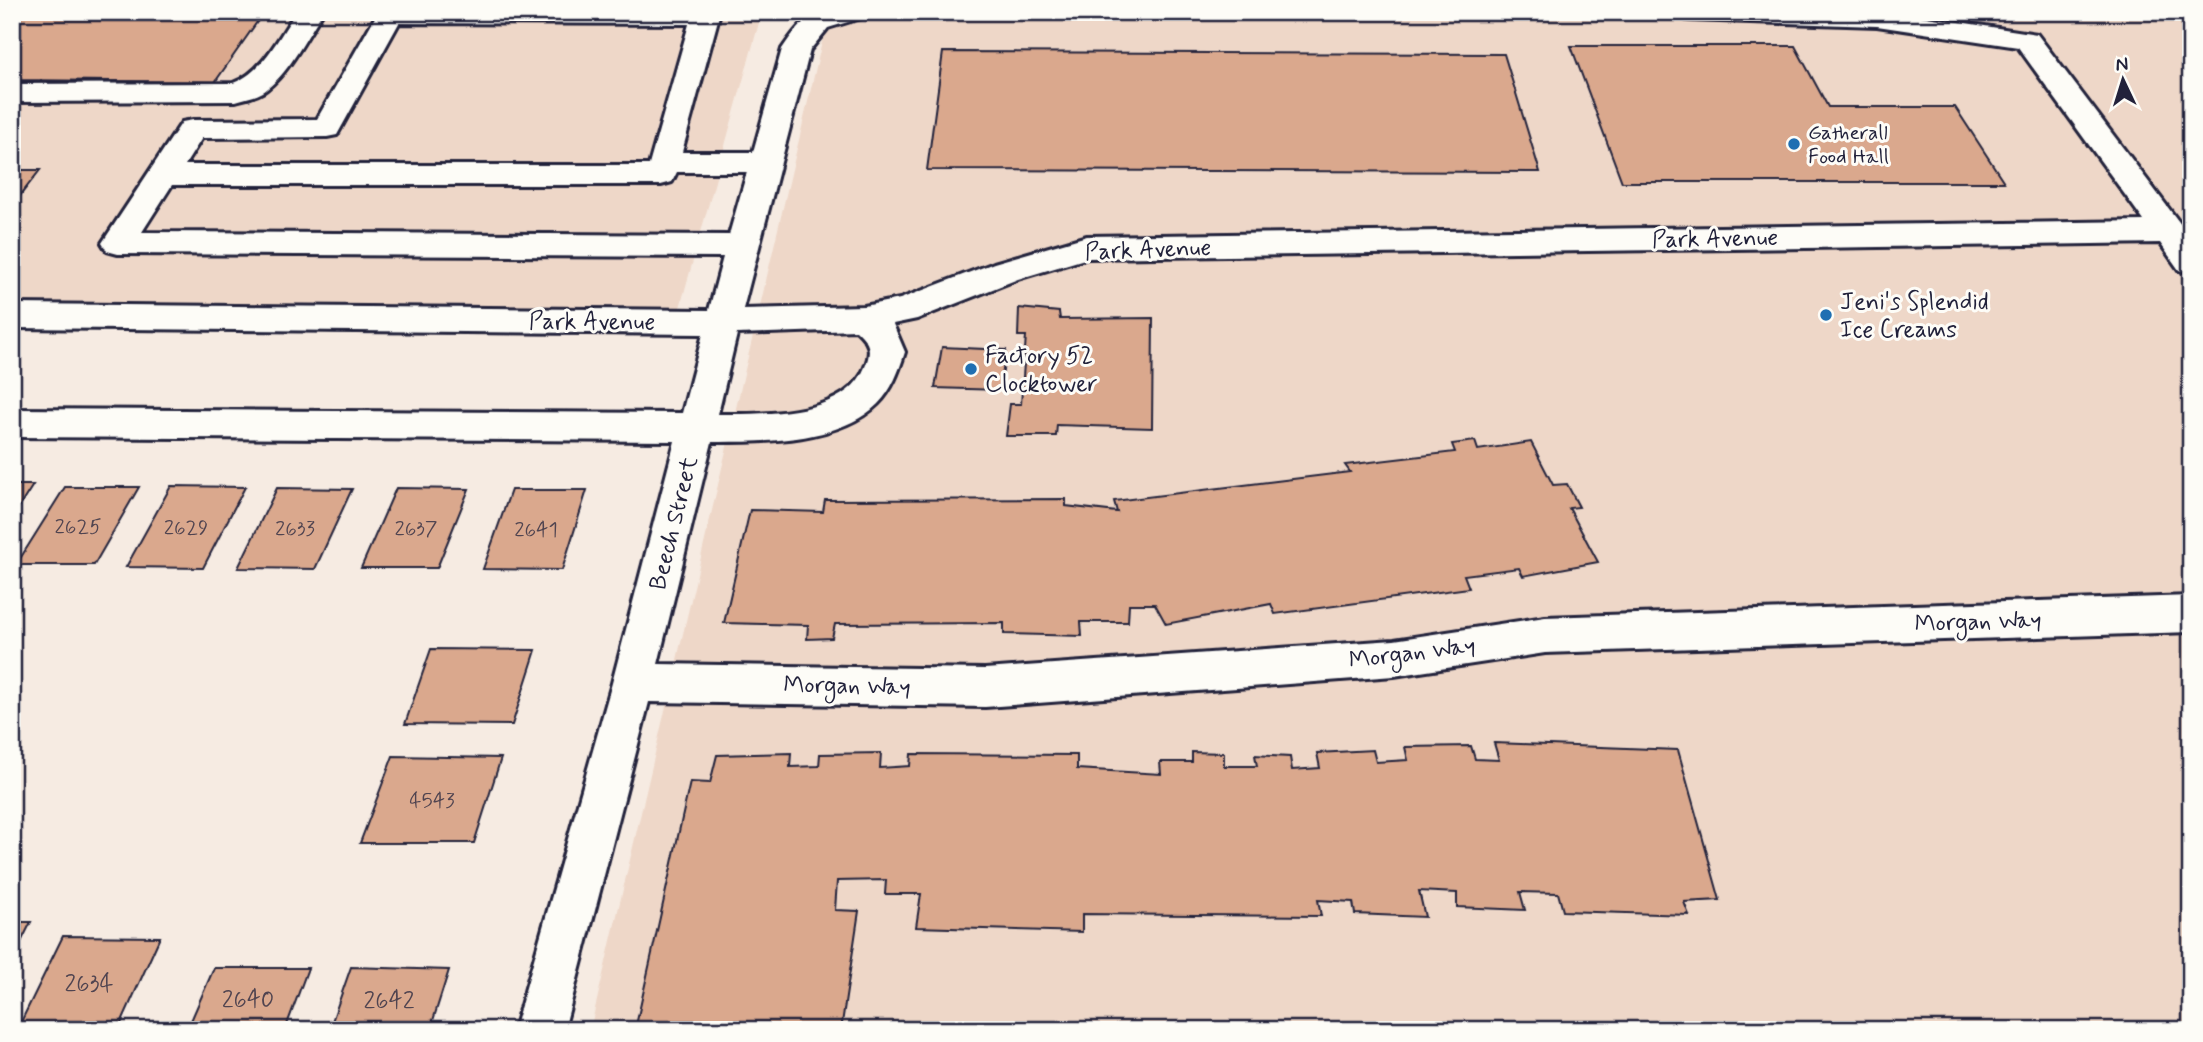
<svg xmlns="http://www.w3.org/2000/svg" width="2203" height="1042" viewBox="0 0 2203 1042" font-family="Mynerve,sans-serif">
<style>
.built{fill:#eed7c8}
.building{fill:#daa88d;stroke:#22223b;stroke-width:2}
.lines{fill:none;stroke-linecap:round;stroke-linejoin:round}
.minor-casing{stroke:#22223b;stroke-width:6}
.minor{fill:#fdfcf7;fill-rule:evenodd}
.poi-dot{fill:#1f6fb2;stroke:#fdfcf7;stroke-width:2.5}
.labels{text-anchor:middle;stroke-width:6;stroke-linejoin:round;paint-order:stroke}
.far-poi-label{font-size:21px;fill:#22223b;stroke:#fdfcf7;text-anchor:start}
.number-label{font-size:21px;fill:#504450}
.street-label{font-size:24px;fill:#22223b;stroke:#fdfcf7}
.poi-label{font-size:24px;fill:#22223b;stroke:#fdfcf7;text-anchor:start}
.near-number-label{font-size:24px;fill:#504450}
</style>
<rect width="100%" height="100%" fill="#f6ebe2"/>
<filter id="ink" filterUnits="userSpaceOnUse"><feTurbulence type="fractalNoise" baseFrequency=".0143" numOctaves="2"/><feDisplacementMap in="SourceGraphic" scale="14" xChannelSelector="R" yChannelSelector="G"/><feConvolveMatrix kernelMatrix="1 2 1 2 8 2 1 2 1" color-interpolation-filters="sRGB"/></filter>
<g filter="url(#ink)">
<path class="built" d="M12,12h750l-86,310 -664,-6z
M829,12h1332l30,4v1014h-1601z"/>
<path class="building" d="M12,12h252l-49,70 -203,-2z
M1571,46h224l33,61h127l49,75h-382z
M943,52l561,2 36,118 -613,-2z
M12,170h28l-28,36z
M1019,308l40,4 1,7 93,-1 -1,110 -95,-3 -1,11h-50l4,-32h11l5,-68h-8z
M942,347l64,3 -6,40 -65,-2z
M1475,441l3,9 53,-8 22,43 14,-1 12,23 -10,1 29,54 -75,14 -4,-8 -55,7 5,13 -194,26 -4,-10 -105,20 -11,-20h-26l-1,18h-47l1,14 -78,-2v-11l-169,1 -3,14 -25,1 1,-14 -84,-2 26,-113 73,2 2,-12 241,-1v7l51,6 -3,-11 236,-29 -5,-7 110,-13 -3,-8z
M12,485h21l-21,33z
M171,486l74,1 -42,81 -77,-1z
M65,487h74l-45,78h-78z
M277,488l75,1 -37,80 -77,-1z
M396,488l73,1 -32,79h-76z
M511,490h76l-25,80 -79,-1z
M431,649l105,1 -24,75 -107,-1z
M1494,743l184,7 42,150 -36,2 5,13 -126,-4 -5,-18 -38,-1 5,18 -68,-3v-14l-38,-2 6,26 -70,-3 -2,-12 -35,-2 3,16 -239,-2v18l-166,-5 5,-33h-36l1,-14 -49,1 -2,29 24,1 -18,119h-206l55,-248 20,1 7,-28 74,-2 -1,14 29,-1 1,-12 61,-1 -1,15 30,-2 1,-12 166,1v14l84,5 -1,-12h32v-10l32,1v13h33l-2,-11 35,2 2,13 28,-2 -3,-15 56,-3 3,12 32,-2 -3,-13 66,-1 4,13 24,1z
M393,756l108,2 -27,85h-114z
M12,922h19l-19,38z
M63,936l97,1 -42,93h-101z
M351,967l98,3 -19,60h-101z
M214,968h94l-23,62h-98z"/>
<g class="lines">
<defs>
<path id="minor" d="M296,12h27c-17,25 -32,58 -56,77 -8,7 -21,9 -31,12l-224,1v-18l221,-1c29,-10 46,-46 63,-71z
M378,12h338l3,4 -37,136h71l29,-103c29,-42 34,-37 82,-37l-3,6 -33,10 -18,22 -67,259 121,-3 36,-7 94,-36 93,-27 1057,-15 -126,-174 -141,-21 -188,-6 -10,-2 -3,-6h218l143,22 154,204v35l-12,-3 -19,-27 -1072,15 -70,21 -101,40 -24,5 12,28c-6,19 -13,38 -27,52 -40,39 -115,38 -166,38l-54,222 327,5 409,-29 151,-23 646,-21v36l-646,21 -151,23 -409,31 -336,-5 -85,328h-50l98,-347 63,-242 -663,-4v-28l670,4 21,-79 -691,-6v-24l697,6 14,-53 -605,-3 -11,-3 -5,-8 80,-121 11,-2 124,-1zM399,23l290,1 -40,141h-464l17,-27 125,-1 10,-2zM677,172h70l-18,63 -587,-3 30,-47h489l11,-3zM856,330c14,13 16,20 9,37 -19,50 -104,47 -147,47l19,-80z"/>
</defs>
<use href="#minor" class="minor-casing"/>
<use href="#minor" class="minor"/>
</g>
</g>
<g class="poi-dot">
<circle cx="1794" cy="144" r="7"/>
<circle cx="1826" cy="315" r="7"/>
<circle cx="971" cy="369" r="7"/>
</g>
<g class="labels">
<g class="far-poi-label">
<text x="1808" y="139">Gatherall<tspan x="1808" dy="24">Food Hall</tspan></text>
</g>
<g class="number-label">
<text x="78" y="533">2625</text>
<text x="186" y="534">2629</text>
<text x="295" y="535">2633</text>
<text x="416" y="535">2637</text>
<text x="536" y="536">2641</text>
<text x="432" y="807">4543</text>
</g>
<g class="street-label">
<text transform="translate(1715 238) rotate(-1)" y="8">Park Avenue</text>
<text transform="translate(1148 249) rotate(-2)" y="8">Park Avenue</text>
<text x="592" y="329">Park Avenue</text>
<text transform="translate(673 523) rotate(-76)" y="8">Beech Street</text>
<text transform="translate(1978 621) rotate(-2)" y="8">Morgan Way</text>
<text transform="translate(1412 652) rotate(-7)" y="8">Morgan Way</text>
<text transform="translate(847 685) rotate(1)" y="8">Morgan Way</text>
</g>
<g class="poi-label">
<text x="1840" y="309">Jeni's Splendid<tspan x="1840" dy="28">Ice Creams</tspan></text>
<text x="985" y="363">Factory 52<tspan x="985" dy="28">Clocktower</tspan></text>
</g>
<g class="near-number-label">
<text x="89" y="991">2634</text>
<text x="248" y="1007">2640</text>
<text x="389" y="1008">2642</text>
</g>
</g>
<rect width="2203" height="1042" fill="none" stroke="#fdfcf7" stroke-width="42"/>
<rect x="21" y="21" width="2161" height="1000" fill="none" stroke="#22223b" stroke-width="2.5" filter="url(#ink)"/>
<g transform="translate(2123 80) rotate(356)" stroke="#fdfcf7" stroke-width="5" paint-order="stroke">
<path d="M0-5L12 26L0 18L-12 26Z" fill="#22223b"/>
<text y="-10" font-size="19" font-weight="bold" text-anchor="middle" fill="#22223b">N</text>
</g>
</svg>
